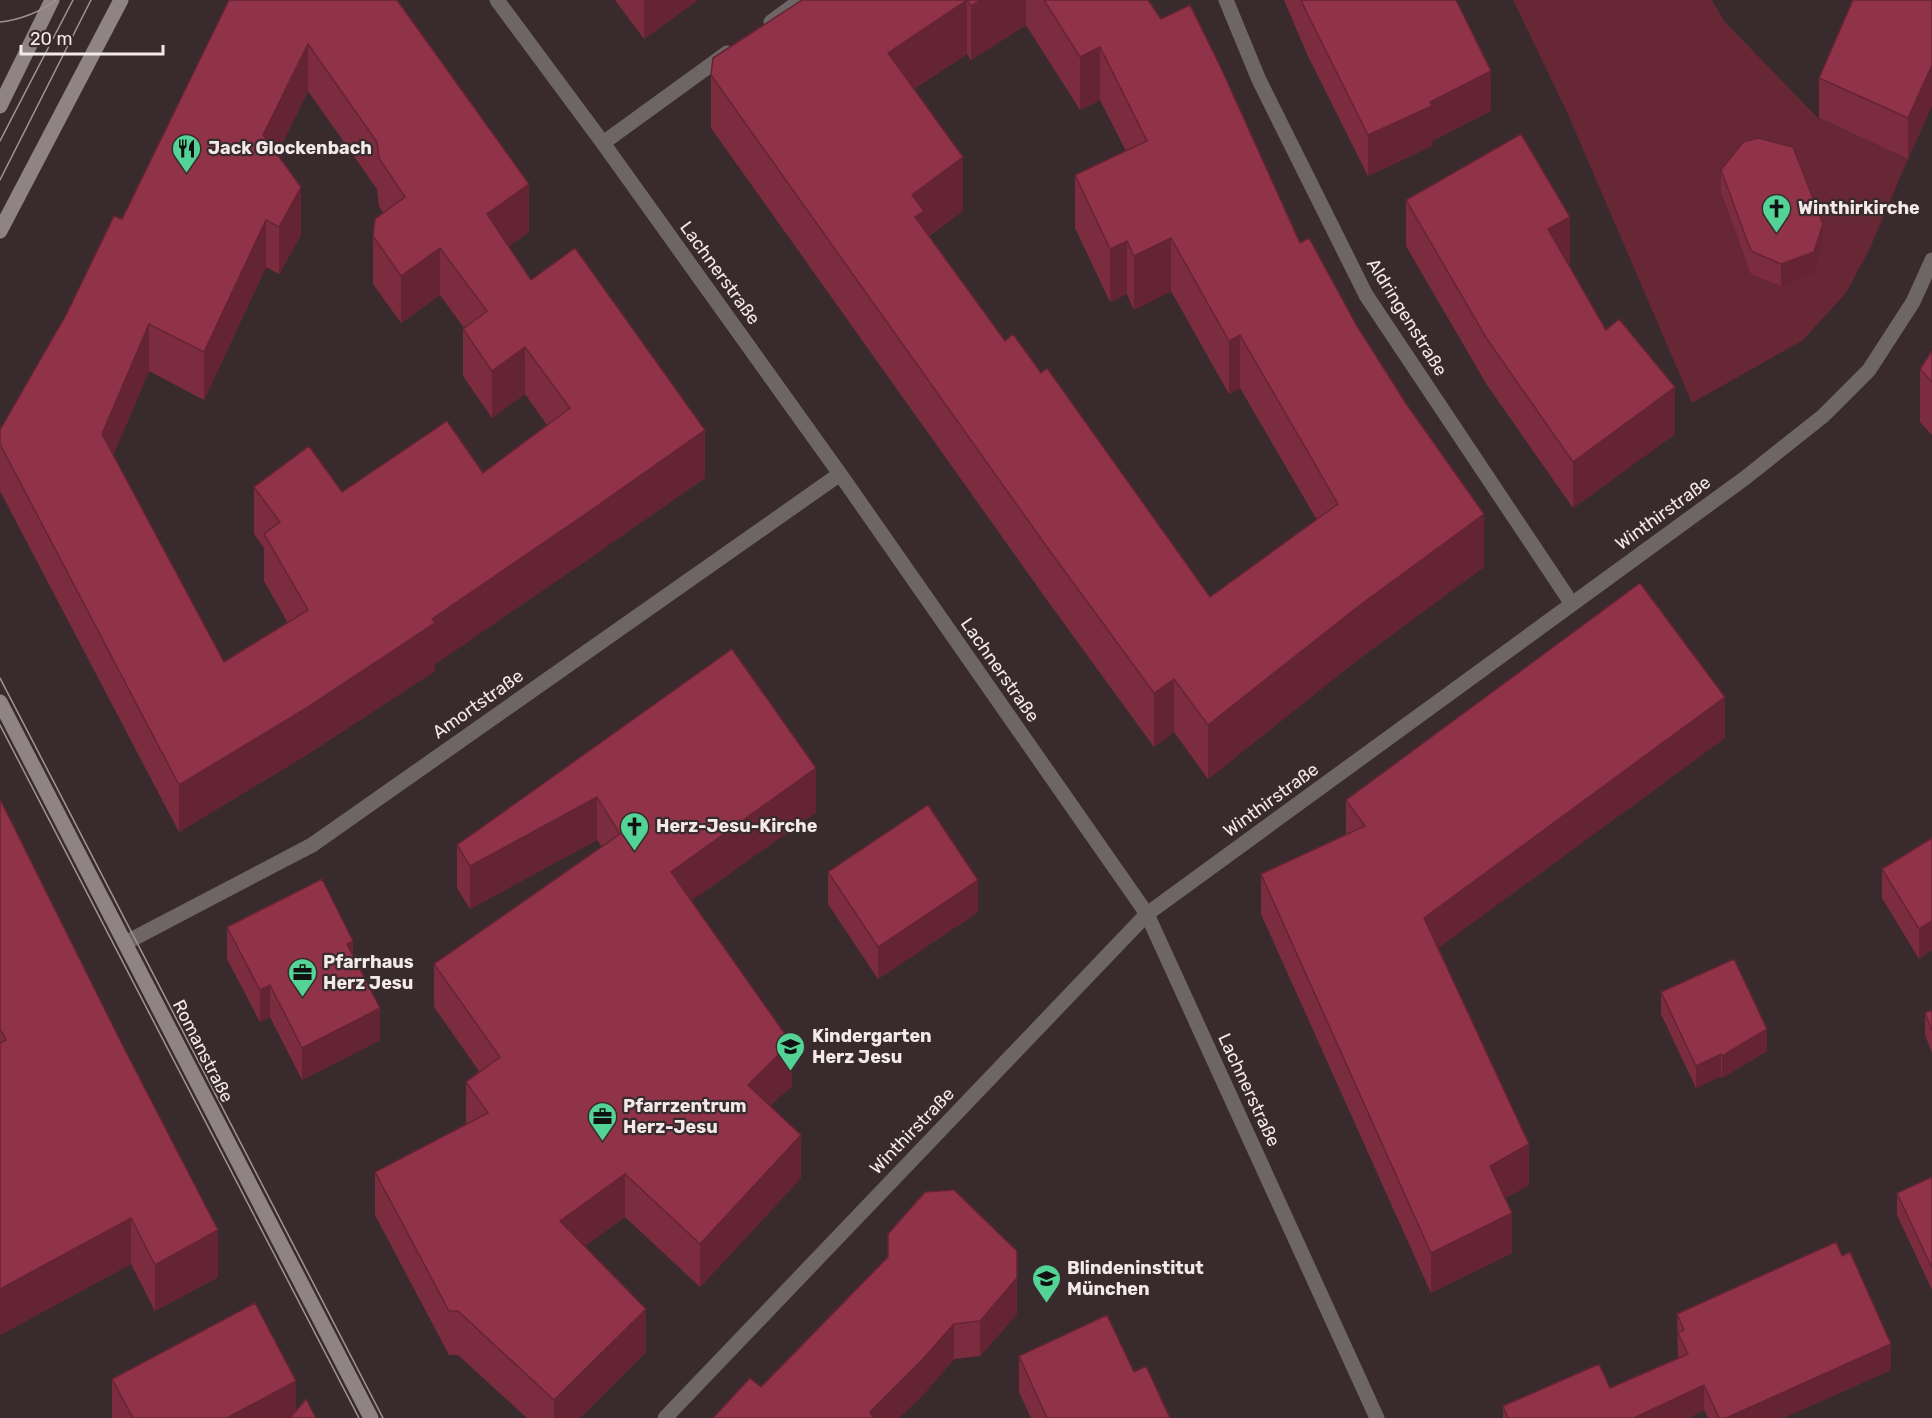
<svg xmlns="http://www.w3.org/2000/svg" width="1932" height="1418" viewBox="0 0 1932 1418" font-family="Rubik,sans-serif">
<style>
.green{fill:#672735}
.lines{fill:none;stroke-linecap:round;stroke-linejoin:round}
.street{stroke:#6d6566;stroke-width:15}
.secondary{stroke:#8f8385;stroke-width:15}
.tram{stroke:#9f9394;stroke-width:1.5}
.wall{fill:#7c2c3f;fill-rule:evenodd}
.shaded-wall{fill:#652433}
.building{fill:#903349;stroke:#652433;stroke-width:1.5;fill-rule:evenodd}
.labels{text-anchor:middle;stroke-width:4.5;stroke-linejoin:round;paint-order:stroke}
.poi-label{font-size:18px;font-weight:bold;fill:#f3e9ea;stroke:#392b2d;text-anchor:start}
.street-label{font-size:18px;fill:#f3e9ea;stroke:#392b2d}
</style>
<rect width="100%" height="100%" fill="#392b2d"/>
<path class="green" d="M1513,0h199l12,21 94,97 90,41 -38,89 -24,45 -43,47 -111,63 -125,-291z"/>
<g class="lines">
<path class="street" d="M497,0l106,143 237,331 307,440 230,504
M1226,0l33,80 107,215 206,309
M771,22l30,-22
M603,143l124,-90
M125,943l187,-98 528,-371
M665,1418l482,-504 598,-436 78,-62 46,-46 44,-68 19,-42"/>
<path class="secondary" d="M0,106l52,-106
M0,231l121,-231
M0,702l371,716"/>
<path class="tram" d="M0,22c19,-2 41,-10 56,-22
M0,141l73,-141
M0,180l91,-180
M0,678l383,740
M0,725l359,693"/>
</g>
<path class="wall" d="M229,0h168l132,232 -21,14 23,34 174,198 -118,82 -152,104v7l-127,83 -129,78 -179,-341v-61l122,-211zM308,91l69,98 2,17 4,7 -10,23v48l28,39 39,-28 24,33 -1,1v47l29,42 33,-24 22,31 -64,48 -141,19 -88,-5v47l10,14v33l24,42 -64,39 -111,-207 36,-84 55,29 62,-133 13,7 22,-39 -24,-81z
M615,0h83l-54,39z
M802,0h346l152,243 184,324 -124,91 -152,121 -34,-47 -20,15 -107,-147 -336,-472v-53zM1026,25l54,85 20,-10 26,51 -51,24v53l35,74 17,-8 7,16 37,-19 58,103 11,-6 77,132 -107,77 -169,-224 -36,-32 -76,-105 34,-25 -49,-122 53,-35 4,6z
M1284,0h172l35,111 -59,30v5l-64,30 -61,-122z
M1932,0v105l-24,54 -89,-41v-40z
M1721,170l102,76 -9,28 -33,12 -30,-12 -30,-82z
M1406,200l164,63 -2,1 38,66 69,104 -102,74 -86,-123 -81,-139z
M1932,351v84l-12,-13v-53z
M732,649l84,163 -125,89 101,186 -14,11 -8,8 31,72 -101,109 -75,-70 -40,29 61,106 -66,66h-53l-69,-63h-9l-74,-140v-43l91,-47v-43l13,-11 -45,-64v-43l168,-117 -5,-7 -127,69 -13,-21v-43z
M1725,738l-287,210 91,237 -24,13 7,55 -81,40 -170,-379v-40l85,-40v-34z
M0,799l218,478 -63,34 -24,-47 -131,71z
M1932,838v112l-13,9 -37,-61v-29z
M828,872l150,40 -100,67 -50,-75z
M227,927l126,30 27,83 -78,40 -32,-63 -10,5 -33,-63z
M1661,992l106,59 -45,27 -1,-2 -25,12 -35,-74z
M1932,1010v43l-7,-18v-22z
M1932,1177v113l-35,-75v-22z
M888,1257l129,57 -37,42 -26,3 -32,37 -23,22h-186l48,-31z
M1677,1314l214,56 -108,48h-75l-4,-8 -16,8h-185v-12l107,-18 68,-29z
M1019,1356l115,16 36,46h-139l-12,-26z
M112,1379l184,32 20,7h-204z"/>
<path class="shaded-wall" d="M644,0h54l-54,39z
M967,0v54l-79,52v-53z
M981,0h45v25l-55,35v-54z
M308,44v47l-45,92v-48z
M1100,47v53l-20,10v-53z
M1932,65v40l-24,54v-41z
M1491,71v40l-59,30v5l-64,30v-41l62,-33z
M963,157v54l-48,34 -3,-50z
M529,184v48l-42,30v-48z
M301,187v48l-22,39v-47z
M1570,217v46l-22,12v-46z
M266,220v47l-62,133v-48z
M1823,224v22l-9,28 -33,12v-22z
M1171,238v53l-37,19v-54z
M1127,241v53l-17,8v-53z
M440,248v47l-39,28v-47z
M149,324v47l-47,110v-47z
M1240,335v53l-11,6v-53z
M525,347v47l-33,24v-47z
M1675,387v47l-102,74v-46z
M705,430v48l-118,82 -152,104v7l-127,83 -129,78v-47l253,-166z
M1484,514v53l-124,91 -152,121v-54l152,-120z
M1174,679v53l-20,15v-54z
M1725,697v41l-301,220v-40z
M816,768v44l-145,103v-43z
M597,797v43l-127,69v-43z
M978,880v32l-100,67v-32z
M1932,921v29l-13,9v-30z
M353,941v32l-6,-29z
M270,985v32l-10,5v-32z
M380,1008v32l-78,40v-32z
M1767,1029v22l-45,27v-22z
M792,1044v43l-14,11 -30,30v-43l30,-30z
M1721,1054v22l-25,12v-22z
M801,1135v43l-101,109v-43z
M1529,1144v41l-39,21v-40z
M625,1174v43l-65,47v-43z
M1512,1213v40l-81,40v-40z
M131,1218v46l-131,71v-46z
M218,1230v47l-63,34v-46z
M1017,1278v36l-37,42v-35z
M646,1309v43l-66,66h-26v-18z
M954,1324v35l-32,37 -23,22h-29v-6z
M1891,1344v26l-108,48h-57z
M296,1381v37h-69z
M1704,1385v25l-16,8h-54z"/>
<path class="building" d="M229,0h168l132,184 -42,30 44,66 44,-32 130,182 -118,83 -155,106 3,4 -127,84 -129,78 -179,-341v-14l66,-115 48,-99 8,3zM308,44l69,98 2,16 26,39 -30,22 -2,17 28,40 39,-28 47,63 -24,18 29,42 33,-24 45,61 -87,65 -36,-52 -105,71 -33,-46 -55,41 26,35 -16,12 44,76 -84,52 -122,-228 47,-110 55,28 62,-132 13,7 22,-40 -38,-52z
M802,0h179l-10,6 -4,-6 -79,53 75,104 -51,38 12,16 -9,6 90,124 8,-7 28,39 6,-5 163,229 128,-93 -98,-169 -11,6 -58,-103 -37,18 -7,-15 -17,8 -35,-74 72,-34 -47,-94 -20,10 -36,-57h104l13,19 29,-14 32,65 78,173 9,-5 48,88 50,79 77,109 -124,91 -152,120 -34,-46 -20,14 -107,-146 -336,-472 2,-17z
M1301,0h155l35,71 -61,31 2,4 -64,29 -61,-122z
M1853,0h79v65l-24,53 -89,-40z
M1521,134l49,83 -22,12 58,101 13,-11 56,68 -102,75 -86,-123 -81,-139z
M1758,138l35,9 30,77 -9,28 -33,12 -30,-13 -30,-81 22,-28z
M1932,351v31l-12,-13z
M1640,583l85,114 -301,221 105,226 -39,22 22,47 -81,40 -170,-379 104,-48 -19,-26z
M732,649l84,119 -145,104 121,172 -14,11 -30,30 53,50 -101,109 -75,-70 -65,47 86,88 -92,91 -96,-89h-9l-74,-139 113,-59 -22,-31 34,-25 -66,-93 186,-130 -23,-37 -127,69 -13,-21z
M0,799l124,249 94,182 -63,35 -24,-47 -131,71v-246l6,-3 -6,-11z
M928,805l50,75 -100,67 -50,-75z
M1932,838v83l-13,8 -37,-60z
M322,879l31,62 -6,3 33,64 -78,40 -32,-63 -10,5 -33,-63z
M1734,959l33,70 -45,27 -1,-2 -25,12 -35,-74z
M1932,1010v21l-7,-18z
M1932,1177v91l-35,-75z
M954,1190l63,61v27l-37,43 -26,3 -32,36 -52,52 3,6h-160l37,-40 11,9 127,-130v-23l37,-42z
M1836,1242l6,14 8,-4 41,92 -165,74h-7l-15,-33 -70,33h-126l-5,-12 96,-42 11,24 78,-34 -10,-21 6,-3 -7,-16z
M255,1303l41,78 -69,37h-94l-21,-39z
M1107,1315l27,57 12,-6 24,52h-123l-28,-62z
M306,1399l10,19h-26z"/>
<defs>
<symbol id="restaurant-pin" viewBox="-11 -11 22 30"><path d="M0 17L-7.5 6A9.5 9.5 0 1 1 7.5 6Z" fill="#54d396" stroke="#392b2d"/><path d="M-5-6h1v4h1v-4h1v4h1v-4h1v5L-1.5 .5V6h-2V.5L-5-1ZM5-6V6H3V1.5H1.5Q1.5-4 5-6Z" fill="#111"/></symbol>
<symbol id="church-pin" viewBox="-11 -11 22 30"><path d="M0 17L-7.5 6A9.5 9.5 0 1 1 7.5 6Z" fill="#54d396" stroke="#392b2d"/><path d="M-1.2-6h2.4v3.5h3.3v2.4h-3.3V6h-2.4V-.1h-3.3v-2.4h3.3Z" fill="#111"/></symbol>
<symbol id="office-pin" viewBox="-11 -11 22 30"><path d="M0 17L-7.5 6A9.5 9.5 0 1 1 7.5 6Z" fill="#54d396" stroke="#392b2d"/><path d="M-6-3h4V-5.5h4V-3h4V5H-6ZM-1-4.5V-3h2v-1.5ZM-6 0V1H6V0Z" fill="#111"/></symbol>
<symbol id="school-pin" viewBox="-11 -11 22 30"><path d="M0 17L-7.5 6A9.5 9.5 0 1 1 7.5 6Z" fill="#54d396" stroke="#392b2d"/><path d="M0-5L7-2L0 1L-7-2ZM-4 1L0 2.5L4 1V4Q0 6-4 4Z" fill="#111"/></symbol>
</defs>
<g fill-rule="evenodd">
<use href="#restaurant-pin" x="170" y="132" width="33" height="45"/>
<use href="#church-pin" x="1760" y="192" width="33" height="45"/>
<use href="#church-pin" x="618" y="810" width="33" height="45"/>
<use href="#office-pin" x="286" y="956" width="33" height="45"/>
<use href="#school-pin" x="774" y="1030" width="33" height="45"/>
<use href="#office-pin" x="586" y="1100" width="33" height="45"/>
<use href="#school-pin" x="1030" y="1262" width="33" height="45"/>
</g>
<g class="labels">
<g class="poi-label">
<text x="208" y="154">Jack Glockenbach</text>
<text x="1798" y="214">Winthirkirche</text>
<text x="656" y="832">Herz-Jesu-Kirche</text>
<text x="323" y="968">Pfarrhaus<tspan x="323" dy="21">Herz Jesu</tspan></text>
<text x="812" y="1042">Kindergarten<tspan x="812" dy="21">Herz Jesu</tspan></text>
<text x="623" y="1112">Pfarrzentrum<tspan x="623" dy="21">Herz-Jesu</tspan></text>
<text x="1067" y="1274">Blindeninstitut<tspan x="1067" dy="21">München</tspan></text>
</g>
<g class="street-label">
<text transform="translate(720 273) rotate(54)" y="6">Lachnerstraße</text>
<text transform="translate(1407 317) rotate(58)" y="6">Aldringenstraße</text>
<text transform="translate(1663 513) rotate(-36)" y="6">Winthirstraße</text>
<text transform="translate(1000 670) rotate(55)" y="6">Lachnerstraße</text>
<text transform="translate(478 704) rotate(-35)" y="6">Amortstraße</text>
<text transform="translate(1271 800) rotate(-36)" y="6">Winthirstraße</text>
<text transform="translate(203 1051) rotate(63)" y="6">Romanstraße</text>
<text transform="translate(1249 1090) rotate(65)" y="6">Lachnerstraße</text>
<text transform="translate(912 1131) rotate(-46)" y="6">Winthirstraße</text>
</g>
</g>
<path d="M21 45v9h142v-9" fill="none" stroke="#f3e9ea" stroke-width="3"/>
<text x="30" y="45" font-size="18" fill="#f3e9ea" stroke="#392b2d" stroke-width="4.5" paint-order="stroke">20 m</text>
</svg>
